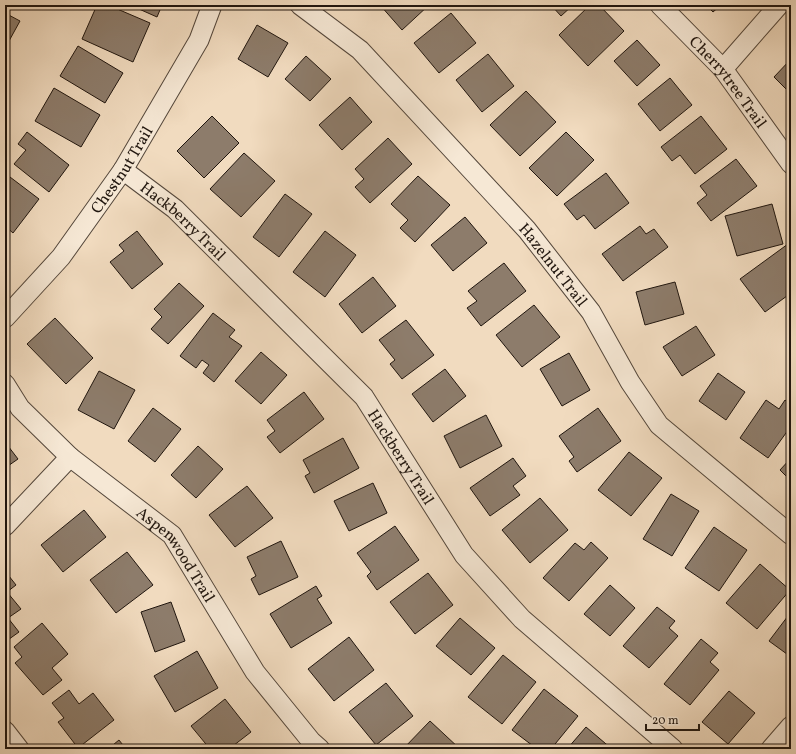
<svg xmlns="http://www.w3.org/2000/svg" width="796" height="754" viewBox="0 0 796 754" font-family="Vollkorn,serif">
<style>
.building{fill:#8d7c6b;stroke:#20160f}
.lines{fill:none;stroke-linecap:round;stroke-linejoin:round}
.minor-casing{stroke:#54473b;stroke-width:21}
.minor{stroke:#f6e8d5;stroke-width:19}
.labels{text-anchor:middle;stroke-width:4;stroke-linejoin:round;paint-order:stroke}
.street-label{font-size:16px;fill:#20160f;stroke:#f6e8d5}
</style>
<rect width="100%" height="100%" fill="#f1dbbf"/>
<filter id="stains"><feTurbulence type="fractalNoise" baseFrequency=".005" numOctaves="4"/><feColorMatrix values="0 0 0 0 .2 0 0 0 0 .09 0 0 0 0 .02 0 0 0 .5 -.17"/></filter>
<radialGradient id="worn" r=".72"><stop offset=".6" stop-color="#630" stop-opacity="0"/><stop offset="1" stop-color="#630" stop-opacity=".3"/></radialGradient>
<path class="building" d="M97,5h11l42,18 -17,39 -51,-23z
M130,5h32l-5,12z
M380,5h49l-27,25z
M551,5h22l-12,11z
M590,5h9l25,26 -36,35 -29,-31z
M706,5h15l-8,7z
M5,13l15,8 -11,20 -4,-2z
M451,13l25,30 -37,30 -25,-30z
M257,25l31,18 -20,34 -30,-18z
M637,40l23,25 -23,21 -23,-25z
M78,46l45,27 -18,30 -45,-27z
M488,54l26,32 -32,26 -26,-32z
M306,56l25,23 -21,22 -25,-22z
M791,59v35l-17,-17z
M670,78l22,27 -32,26 -22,-27z
M54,88l46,27 -19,32 -46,-26z
M526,91l30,31 -36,34 -30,-31z
M350,97l22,25 -30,28 -23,-25z
M212,116l27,27 -35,35 -27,-27z
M701,116l26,33 -32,25 -15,-19 -8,6 -11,-14z
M27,132l42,33 -20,27 -35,-28 12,-14 -8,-6z
M566,132l28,28 -37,36 -28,-28z
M388,138l24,26 -42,39 -15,-16 9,-8 -9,-10z
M244,153l31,28 -34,36 -31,-28z
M736,159l21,27 -46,35 -14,-18 10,-8 -7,-9z
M606,173l23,30 -34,26 -11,-14 -7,5 -13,-16z
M418,176l32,29 -35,37 -15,-14 8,-8 -17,-16z
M10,177l29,22 -26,34 -8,-7v-42z
M285,194l27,20 -33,43 -26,-20z
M772,204l11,40 -46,12 -12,-40z
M465,217l22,26 -34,28 -22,-26z
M640,226l6,8 8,-5 14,18 -45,34 -21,-27z
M137,231l26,33 -31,25 -22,-27 14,-11 -5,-6z
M325,231l31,24 -31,42 -32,-25z
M788,244l3,4v45l-26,19 -25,-33z
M504,263l22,28 -45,35 -14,-18 10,-7 -9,-10z
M373,277l23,29 -34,27 -23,-29z
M675,282l9,32 -39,11 -9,-33z
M179,283l25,23 -36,38 -17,-15 11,-12 -8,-8z
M534,305l26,32 -38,30 -26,-32z
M213,313l22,17 -6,7 13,9 -28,36 -11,-9 6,-8 -7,-5 -6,8 -16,-12z
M55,318l38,40 -27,26 -39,-40z
M406,320l28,35 -32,24 -12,-15 5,-4 -16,-20z
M696,326l19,29 -33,21 -19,-29z
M261,352l26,23 -26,29 -26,-23z
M569,353l21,37 -28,16 -22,-37z
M445,369l21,27 -33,26 -21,-28z
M99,371l36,19 -21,39 -36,-19z
M718,373l27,19 -19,28 -27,-19z
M304,392l20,27 -44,34 -13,-16 8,-6 -8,-11z
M766,400l13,9 6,-9 6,5v21l-23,32 -28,-20z
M153,408l28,21 -26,33 -27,-21z
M598,408l23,33 -44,31 -8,-11 5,-4 -15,-21z
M486,415l16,31 -42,22 -16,-32z
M343,438l16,30 -45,25 -9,-17 5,-3 -7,-13z
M5,442l13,17 -13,9z
M198,446l25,23 -27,29 -25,-23z
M629,452l33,26 -31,38 -33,-26z
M513,458l13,18 -13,10 7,9 -30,21 -20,-28z
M791,458v23l-11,-11z
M373,483l14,30 -38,18 -15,-30z
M247,486l26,32 -38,29 -26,-32z
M671,494l28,17 -27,45 -29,-17z
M540,498l28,32 -38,33 -28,-33z
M84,510l22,27 -43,35 -22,-27z
M395,526l24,34 -42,30 -10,-14 4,-4 -14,-19z
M714,527l33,23 -28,41 -34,-23z
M281,541l17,36 -39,18 -8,-16 5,-3 -9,-19z
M591,542l17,16 -39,43 -26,-23 32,-35 9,7z
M127,552l26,33 -37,28 -26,-33z
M760,564l30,26 -33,39 -31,-26z
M5,571l11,14 -9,7 14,17 -13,9 11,14 -14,10z
M428,573l25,32 -38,29 -25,-32z
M610,585l25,23 -25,28 -26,-22z
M316,586l6,10 -5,3 15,24 -41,25 -21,-34z
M171,602l14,39 -30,11 -14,-40z
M657,607l18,14 -6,7 9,8 -29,32 -26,-22z
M791,612v45l-22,-16z
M460,618l35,30 -24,27 -35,-29z
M42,623l26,31 -16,14 10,12 -19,15 -28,-32 7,-6 -8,-10z
M349,637l25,33 -40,31 -26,-32z
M701,639l17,14 -8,9 9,8 -29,35 -26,-21z
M197,651l21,37 -43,24 -21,-36z
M503,655l33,27 -34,42 -34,-27z
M386,683l27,33 -37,29 -27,-33z
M544,689l34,27 -27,33h-14l-25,-19z
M69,690l10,14 14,-11 21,27 -36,28 -20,-26 6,-4 -12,-15z
M729,691l26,22 -27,31 -26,-22z
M225,699l26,33 -22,17h-19l-19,-23z
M430,721l30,28h-57z
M586,727l26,22h-45z
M119,740l7,9h-18z"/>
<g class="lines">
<defs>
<g id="minor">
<path id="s1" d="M300,5l60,45 167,180 64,82 39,70 29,43 132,110"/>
<path id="s2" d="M660,5l63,64 68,95"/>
<path d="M723,69l56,-64"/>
<path id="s3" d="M123,170l52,39 189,188 100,158 58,64 151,130"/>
<path id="s4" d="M5,318l56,-61 62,-87 76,-130 13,-35"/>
<path id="s5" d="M5,384l15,24 50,49 102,78 83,137 56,69 9,8"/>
<path d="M5,526l65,-69"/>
<path d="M5,731l14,18"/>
<path d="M771,749l20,-23"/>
</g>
</defs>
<use href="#minor" class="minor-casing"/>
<use href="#minor" class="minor"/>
</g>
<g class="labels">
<g class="street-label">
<text dy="6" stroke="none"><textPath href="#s2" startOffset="103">Cherrytree Trail</textPath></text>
<text dy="6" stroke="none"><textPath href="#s4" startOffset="189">Chestnut Trail</textPath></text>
<text dy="6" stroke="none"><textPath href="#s3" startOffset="79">Hackberry Trail</textPath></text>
<text dy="6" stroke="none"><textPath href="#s1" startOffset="364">Hazelnut Trail</textPath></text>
<text dy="6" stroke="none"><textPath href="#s3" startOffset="402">Hackberry Trail</textPath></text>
<text dy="6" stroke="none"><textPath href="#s5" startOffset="244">Aspenwood Trail</textPath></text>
</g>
</g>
<rect width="796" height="754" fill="none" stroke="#f1dbbf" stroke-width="20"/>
<rect x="6" y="6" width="784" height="742" fill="none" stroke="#20160f" stroke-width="2"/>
<rect x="10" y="10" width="776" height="734" fill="none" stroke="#20160f"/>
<path d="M646 724v6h53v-6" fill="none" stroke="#20160f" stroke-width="2"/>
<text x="652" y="724" font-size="12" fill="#20160f" stroke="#f6e8d5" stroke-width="3" paint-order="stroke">20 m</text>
<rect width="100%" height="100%" filter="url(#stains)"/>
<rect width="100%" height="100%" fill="url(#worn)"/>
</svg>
